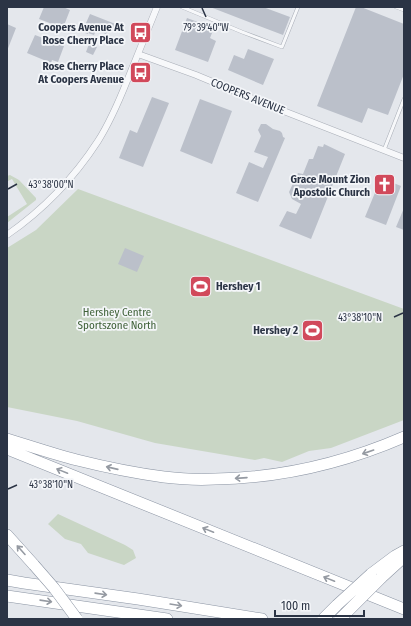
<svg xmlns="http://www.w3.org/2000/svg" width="411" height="626" viewBox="0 0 411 626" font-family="'Fira Sans Condensed',sans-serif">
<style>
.green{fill:#c9d6c5}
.building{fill:#bbc0ca}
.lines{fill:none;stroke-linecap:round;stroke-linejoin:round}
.service-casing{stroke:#a9aeb7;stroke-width:4}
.minor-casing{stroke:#a9aeb7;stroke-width:7}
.motorway-casing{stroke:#8b94a3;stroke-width:12}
.service{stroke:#f7f8fa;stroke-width:3}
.minor{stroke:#f7f8fa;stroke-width:6}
.motorway{stroke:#fff;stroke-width:11}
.motorway-bridge-casing{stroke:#8b94a3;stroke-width:12;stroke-linecap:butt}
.motorway-bridge{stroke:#fff;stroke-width:11}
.oneway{stroke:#959aa2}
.ticks{fill:none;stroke:#2b3445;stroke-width:1.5}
.labels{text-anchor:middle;stroke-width:3.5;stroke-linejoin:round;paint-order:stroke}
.poi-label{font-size:11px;font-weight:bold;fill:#2b3445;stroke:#f4f6f9;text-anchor:end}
.street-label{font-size:11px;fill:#2b3445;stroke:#f4f6f9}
.park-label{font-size:11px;fill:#3f6138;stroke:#f4f6f9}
.ticks-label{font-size:10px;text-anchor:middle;fill:#2b3445;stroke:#f4f6f9;stroke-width:3.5;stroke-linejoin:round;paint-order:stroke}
</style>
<rect width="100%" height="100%" fill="#e4e7ec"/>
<path class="green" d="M10,175l9,5 17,18v2l-29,23v-6l20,-13 -15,-25 -4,2 -1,-1v-4z
M78,189l326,120v111l-73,28 -22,3 -27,11 -18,-4 -9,2 -100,-17 -78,-22 -70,-14v-159l29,-18z
M58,514l67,31 8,5 3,8 -12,7 -36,-12 -7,-9 -16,-5 -17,-15z"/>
<path class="building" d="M44,7h19l7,3 -7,18 -24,-9z
M210,7h53l27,10 -7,18z
M356,7h5l43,17v50l-16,41 -20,-7 -6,15 -45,-17z
M90,14l28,11 -3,6 -6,-3 -3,6 -10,-4 -2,5 -6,-2v1l-6,-2z
M187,18l27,10 -4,10 6,3 -8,21 -33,-12z
M7,24l9,4 -9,23z
M35,35l29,11 -6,16 -6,-2 -1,3 -24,-10z
M89,44l8,3 -4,8 -7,-3z
M248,49l26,10 -11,26 -35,-15 6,-15 10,4z
M152,97l17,6 -26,64 -24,-9 11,-28 7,3z
M200,99l32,12 -20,53 -32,-13z
M261,124h5l7,5 7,2 2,2 1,4 2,1 -27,64 -22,-9 13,-31 14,6 5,-11 -14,-5 7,-16 -3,-6z
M324,144l21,10 -34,85 -32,-13 8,-15 9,3 5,-10 -9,-5 -3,-7 9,-19 5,1 6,-15h4l5,-13 5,1z
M381,178l20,8 -15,39 -21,-8z
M404,208v22l-8,-3z
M125,248l19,8 -7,16 -19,-8z"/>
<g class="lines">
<defs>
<path id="service" d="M182,7l60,25 40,15 16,-40
M396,7l8,3
M384,150l20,-51"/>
<path id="minor" d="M138,54l58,21 67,28 141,55
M7,235c36,-25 67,-57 91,-94 12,-19 21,-40 29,-60 10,-25 20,-49 30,-74"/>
<path id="motorway" d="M7,439c23,7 46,15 70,21 28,7 57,13 87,17 17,2 34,3 51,2 66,-1 129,-16 189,-42
M7,449l397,160
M7,535l27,30
M371,574l24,-18 9,-5
M381,578l23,-21
M7,580l17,3 114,16 124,20
M7,596l160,23"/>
</defs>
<use href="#service" class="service-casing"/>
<use href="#minor" class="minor-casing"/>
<use href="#motorway" class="motorway-casing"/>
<use href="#service" class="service"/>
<use href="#minor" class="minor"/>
<use href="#motorway" class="motorway"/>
<defs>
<path id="motorway-bridge" d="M34,565l20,23 23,31
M323,619l14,-14 34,-31
M340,619l41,-41"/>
</defs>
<use href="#motorway-bridge" class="motorway-bridge-casing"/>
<use href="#motorway-bridge" class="motorway-bridge"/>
</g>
<defs><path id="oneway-shaft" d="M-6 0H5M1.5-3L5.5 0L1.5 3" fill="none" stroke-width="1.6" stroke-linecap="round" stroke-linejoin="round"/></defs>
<g class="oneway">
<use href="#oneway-shaft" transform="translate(368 452) rotate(161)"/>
<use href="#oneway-shaft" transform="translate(112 468) rotate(-167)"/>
<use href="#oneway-shaft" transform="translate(62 471) rotate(-158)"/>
<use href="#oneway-shaft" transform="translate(241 478) rotate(176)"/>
<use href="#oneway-shaft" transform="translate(208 530) rotate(-158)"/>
<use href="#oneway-shaft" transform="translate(21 550) rotate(-132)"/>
<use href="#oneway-shaft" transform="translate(329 579) rotate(-158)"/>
<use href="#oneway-shaft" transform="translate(101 594) rotate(8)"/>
<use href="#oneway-shaft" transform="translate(46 601) rotate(8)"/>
<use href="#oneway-shaft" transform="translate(176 605) rotate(9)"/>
</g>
<path class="ticks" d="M202,8l4,9M8,189l9,-5M394,317l9,-4M8,489l9,-4"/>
<defs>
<symbol id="bus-square" viewBox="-11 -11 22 22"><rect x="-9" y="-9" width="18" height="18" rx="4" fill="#d1495b" stroke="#f4f6f9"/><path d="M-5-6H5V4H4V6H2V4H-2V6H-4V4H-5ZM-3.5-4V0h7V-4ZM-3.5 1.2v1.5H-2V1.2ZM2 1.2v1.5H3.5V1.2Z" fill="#fff"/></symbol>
<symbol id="church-square" viewBox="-11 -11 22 22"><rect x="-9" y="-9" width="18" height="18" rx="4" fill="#d1495b" stroke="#f4f6f9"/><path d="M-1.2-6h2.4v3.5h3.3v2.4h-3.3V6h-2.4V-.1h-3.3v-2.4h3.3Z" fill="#fff"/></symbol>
<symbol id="stadium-square" viewBox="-11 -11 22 22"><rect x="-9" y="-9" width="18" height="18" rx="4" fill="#d1495b" stroke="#f4f6f9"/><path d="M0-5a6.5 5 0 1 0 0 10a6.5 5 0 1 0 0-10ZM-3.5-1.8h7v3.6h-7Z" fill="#fff"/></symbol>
</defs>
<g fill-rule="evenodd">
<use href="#bus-square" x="128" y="20" width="25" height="25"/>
<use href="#bus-square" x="128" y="60" width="25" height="25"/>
<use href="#church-square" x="372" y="172" width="25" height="25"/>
<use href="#stadium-square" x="188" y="274" width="25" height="25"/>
<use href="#stadium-square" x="300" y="318" width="25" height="25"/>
</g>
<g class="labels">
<g class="poi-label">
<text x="124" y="31">Coopers Avenue At<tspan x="124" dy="13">Rose Cherry Place</tspan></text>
<text x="124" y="70">Rose Cherry Place<tspan x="124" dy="13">At Coopers Avenue</tspan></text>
<text x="370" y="183">Grace Mount Zion<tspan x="370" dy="13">Apostolic Church</tspan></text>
<text x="216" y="290" text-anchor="start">Hershey 1</text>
<text x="298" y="334">Hershey 2</text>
</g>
<g class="street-label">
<text transform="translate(248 96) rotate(22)" y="4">COOPERS AVENUE</text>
</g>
<g class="park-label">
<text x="117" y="316">Hershey Centre<tspan x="117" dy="13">Sportszone North</tspan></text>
</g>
</g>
<g class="ticks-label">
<text x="206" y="31">79°39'40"W</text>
<text x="51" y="188">43°38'00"N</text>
<text x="360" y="321">43°38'10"N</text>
<text x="51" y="488">43°38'10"N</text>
</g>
<rect width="411" height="626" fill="none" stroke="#2b3445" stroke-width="16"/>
<path d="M275 610v6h89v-6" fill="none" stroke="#2b3445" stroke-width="2"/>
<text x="281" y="610" font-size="12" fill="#2b3445" stroke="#f4f6f9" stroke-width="3" paint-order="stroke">100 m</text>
</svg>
